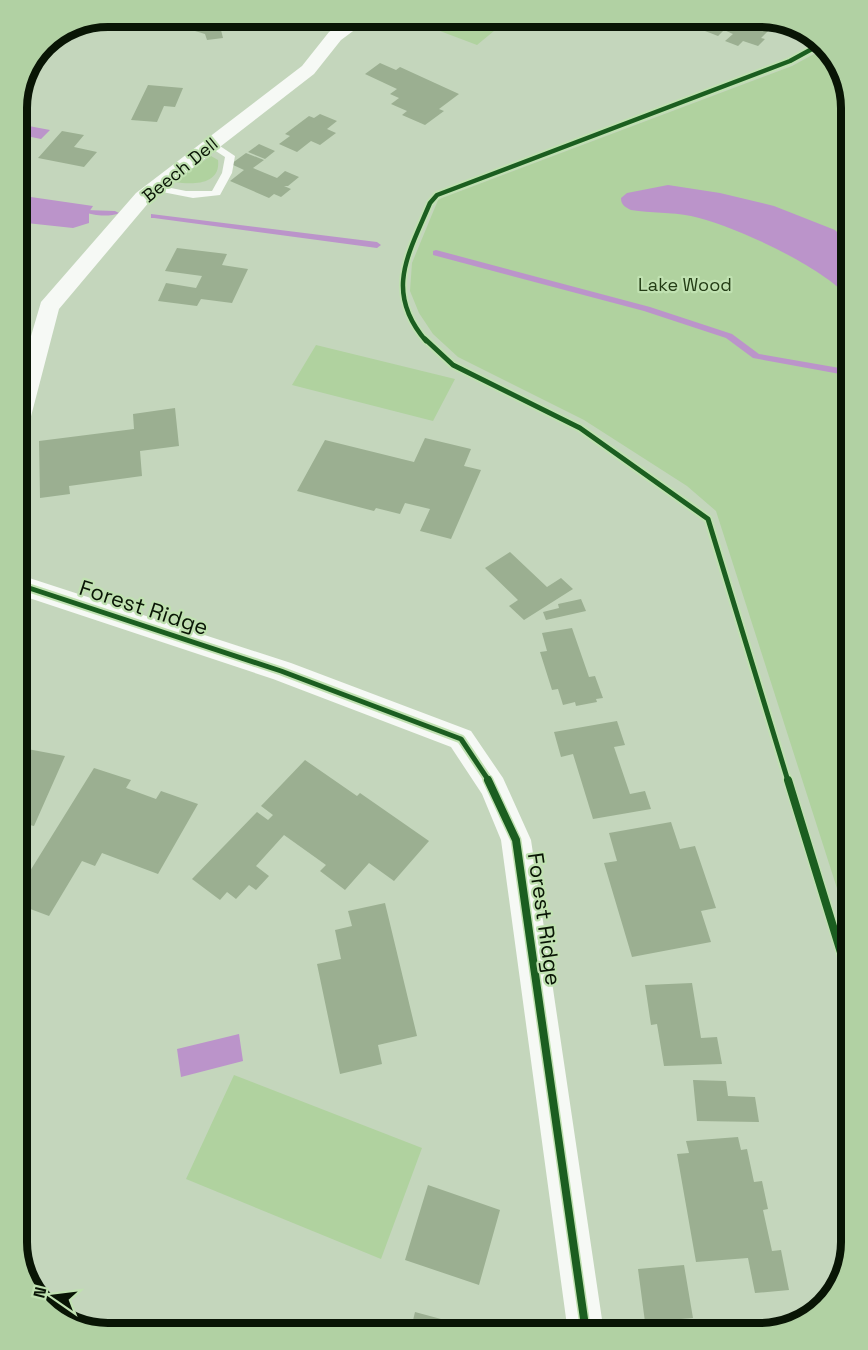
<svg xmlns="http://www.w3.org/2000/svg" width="868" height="1350" viewBox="0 0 868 1350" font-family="'Space Grotesk',sans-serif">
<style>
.green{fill:#b0d29f}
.water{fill:#bb94ca}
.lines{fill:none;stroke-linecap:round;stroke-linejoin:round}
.stream{fill:#bb94ca;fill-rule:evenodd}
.building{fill:#9baf91}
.service{fill:#f6f9f5;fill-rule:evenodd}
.minor{fill:#f6f9f5;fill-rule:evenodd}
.cycleway-far2-casing{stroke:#c0e1b1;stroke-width:8}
.cycleway-far1-casing{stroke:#c0e1b1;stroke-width:9}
.cycleway-casing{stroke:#c0e1b1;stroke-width:11}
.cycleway-far2{stroke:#1b5e20;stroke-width:4.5}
.cycleway-far1{stroke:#1b5e20;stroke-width:5}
.cycleway{stroke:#1b5e20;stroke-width:8}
.labels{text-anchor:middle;stroke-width:4.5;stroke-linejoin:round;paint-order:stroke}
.far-street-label{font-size:18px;fill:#091505;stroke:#c0e1b1}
.far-park-label{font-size:18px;fill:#233c15;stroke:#c0e1b1}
.street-label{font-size:22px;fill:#091505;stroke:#c0e1b1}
.rim{fill:none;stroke:#091505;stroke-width:8}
</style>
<rect width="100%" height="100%" fill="#c4d6bc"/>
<path class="green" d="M458,17h53l-34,28 -37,-14z
M825,48l17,19 9,41v824l-135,-421 -29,-25 -103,-66 -126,-63 -25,-23 -14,-21 -9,-22 2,-28 26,-63 4,-2 350,-132z
M211,156l7,4c3,25 -25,25 -43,22l9,-8z
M316,345l139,34 -22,42 -141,-36z
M234,1075l188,73 -41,111 -195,-80z"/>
<path class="water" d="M18,124l32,6 -9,9 -24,-5z
M668,185l52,8 54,13 61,24 16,16v54c-27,-33 -118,-75 -160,-84 -20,-4 -40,-3 -60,-6 -6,-3 -10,-5 -10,-12l6,-5z
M17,195l76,11 -4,6v11l-16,5 -56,-6z
M239,1034l4,27 -62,16 -4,-28z"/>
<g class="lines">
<path class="stream" d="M86,210l29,1 4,2c-8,4 -26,3 -34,-1z
M151,214l226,28 4,3 -4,3 -223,-30h-3z
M436,250l214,57 82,27 27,20 92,16v6l-98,-18 -27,-20 -82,-27 -211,-56v-4z"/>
</g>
<path class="building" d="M200,17h39l2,6 -13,2 -7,5 2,8 -16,2 -2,-6 -20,-6z
M720,17h21l-2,3 30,10 -8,8 4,1 -7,7 -15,-5 -5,5 -13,-5 8,-7 -9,-4 -6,6 -13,-5z
M380,63l16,7 4,-3 59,27 -20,15 5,2 -19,14 -23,-10 5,-4 -16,-7 8,-6 -9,-4 7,-5 -32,-15z
M148,85l35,3 -8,19 -11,-1 -7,16 -26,-2z
M320,114l17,7 -10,8 9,4 -16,12 -9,-4 -14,11 -18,-8 11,-8 -5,-2 24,-18 5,2z
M62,131l22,4 -10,12 23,5 -13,15 -46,-9z
M259,144l16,7 -10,8 -17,-7z
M246,153l18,7 -11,8 24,10 8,-7 14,6 -11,9h-4l7,3 -10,8 -7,-3 -5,4 -39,-17 14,-11 -13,-6z
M177,248l50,6 -5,11 26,4 -16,34 -31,-4 -4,7 -39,-5 8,-18 30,5 6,-12 -37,-5z
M175,408l4,38 -39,5 2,25 -73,10 1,8 -30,4 -1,-57 95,-12 -1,-15z
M425,438l46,11 -7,17 17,4 -30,69 -31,-8 10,-22 -25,-6 -5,11 -24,-6 -2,3 -77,-20 28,-51 89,22z
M510,552l37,35 14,-9 12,11 -49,31 -15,-14 9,-6 -33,-32z
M581,599l5,12 -40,9 -3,-8 16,-4 -1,-4z
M572,628l17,49 6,-1 8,22 -7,1 1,3 -21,4 -1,-4 -12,3 -5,-16 -6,1 -12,-38 7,-1 -5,-18z
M617,721l8,24 -11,2 16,47 15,-3 6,18 -58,10 -20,-65 -12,3 -7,-25z
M17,736l10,5 -5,7 43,8 -31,70 -17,-4z
M305,760l52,36 3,-3 69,48 -35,40 -25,-18 -24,27 -25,-19 6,-6 -42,-30 -28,31 13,10 -13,14 -7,-5 -13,14 -9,-7 -7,8 -28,-21 65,-67 11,8 5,-5 -12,-9z
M94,768l37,12 -5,8 30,11 5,-8 37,13 -40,70 -56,-21 -7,13 -13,-5 -33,55 -32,-12v-12z
M671,822l9,27 15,-3 21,62 -15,3 10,31 -79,15 -28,-94 13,-2 -8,-28z
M385,903l32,133 -39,9 4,19 -42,10 -23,-110 24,-5 -6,-29 17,-4 -4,-15z
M692,983l9,55 16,-1 5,27 -58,2 -7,-42 -6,1 -6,-40z
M693,1080l33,1 2,15 27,1 4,25 -62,-1z
M738,1137l3,13 6,-1 7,33 8,-1 6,28 -5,1 9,41 9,-1 8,40 -34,3 -7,-35 -52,4 -19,-108 12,-1 -3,-12z
M428,1185l72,25 -21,75 -74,-25z
M684,1265l9,53 -48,4 -7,-53z
M415,1312l63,17v4h-68z"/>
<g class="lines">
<path class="service" d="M208,142h6l21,14 -3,17 -12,22 -27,3 -41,-8 -1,-2 5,-3 30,6h26l10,-18 3,-16 -17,-11z"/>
<path class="minor" d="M352,17h20l-31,23 -27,34 -164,127 -91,108 -30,115 -4,6 -8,2v-48l24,-82 95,-109 166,-127 27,-34z
M17,574l274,89 180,68 32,47 28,62 73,493h-36l-67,-493 -19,-46 -31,-47 -178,-68 -256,-85z"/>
<defs>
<path id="cycleway-far2" d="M426,341c-42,-49 -18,-86 4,-138l7,-8 353,-134 31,-17"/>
<path id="cycleway-far1" d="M425,339l28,26 127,63 128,91 80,262
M17,584l264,87 180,68 28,42"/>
<path id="cycleway" d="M488,780l28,60 70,493
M788,780l63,205"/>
</defs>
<use href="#cycleway-far2" class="cycleway-far2-casing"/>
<use href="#cycleway-far1" class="cycleway-far1-casing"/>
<use href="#cycleway" class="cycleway-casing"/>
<use href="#cycleway-far2" class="cycleway-far2"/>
<use href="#cycleway-far1" class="cycleway-far1"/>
<use href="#cycleway" class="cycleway"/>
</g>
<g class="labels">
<g class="far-street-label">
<text transform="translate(180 170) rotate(-39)" y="6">Beech Dell</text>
</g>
<g class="far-park-label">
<text x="685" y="291">Lake Wood</text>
</g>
<g class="street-label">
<text transform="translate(144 607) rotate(18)" y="8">Forest Ridge</text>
<text transform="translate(545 919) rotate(82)" y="8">Forest Ridge</text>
</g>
</g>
<path d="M0 0H868V1350H0ZM108 27H760A81 81 0 0 1 841 108V1242A81 81 0 0 1 760 1323H108A81 81 0 0 1 27 1242V108A81 81 0 0 1 108 27Z" fill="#b1d1a3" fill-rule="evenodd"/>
<path class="rim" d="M108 27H760A81 81 0 0 1 841 108V1242A81 81 0 0 1 760 1323H108A81 81 0 0 1 27 1242V108A81 81 0 0 1 108 27Z"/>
<g transform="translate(54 1296) rotate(284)" stroke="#c0e1b1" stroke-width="4.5" paint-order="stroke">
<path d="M0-4.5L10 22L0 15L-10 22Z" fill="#091505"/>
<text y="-9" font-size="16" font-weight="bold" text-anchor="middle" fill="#091505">N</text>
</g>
</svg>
